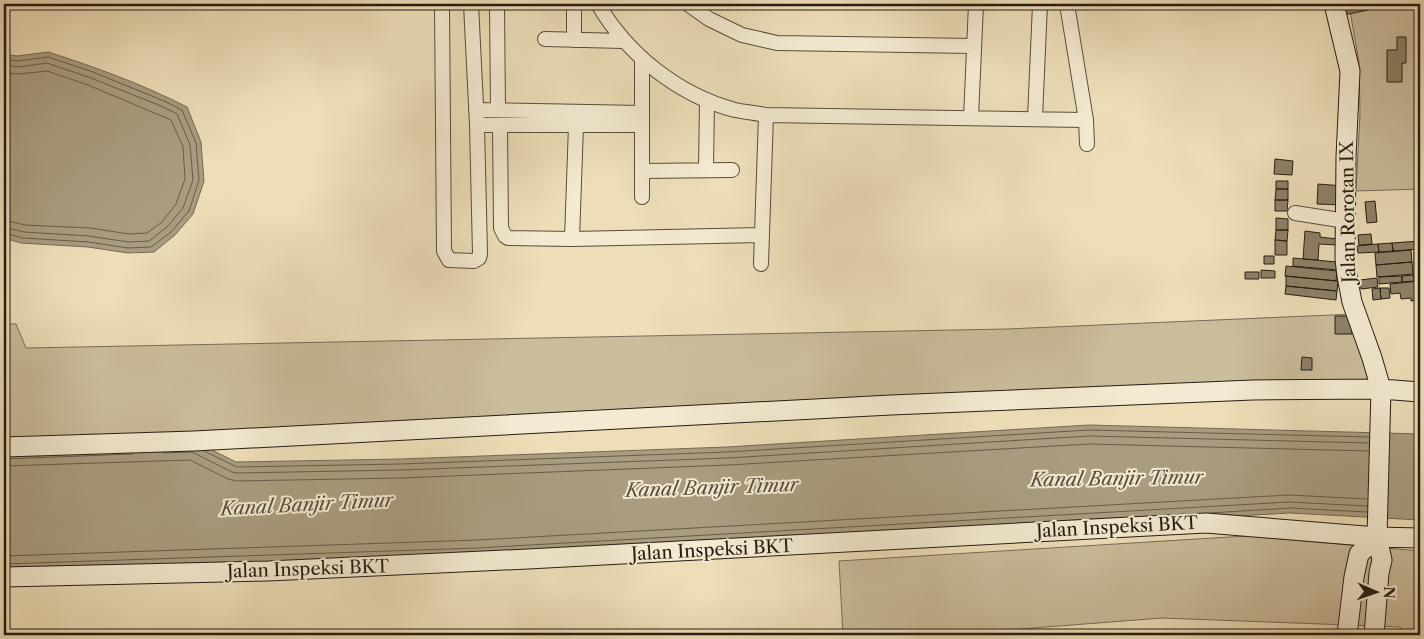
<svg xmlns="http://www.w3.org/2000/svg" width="1424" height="639" viewBox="0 0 1424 639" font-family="'Libre Caslon Text',serif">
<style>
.green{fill:#cbbd9c;stroke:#786c58}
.water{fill:#a99c80;stroke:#756954}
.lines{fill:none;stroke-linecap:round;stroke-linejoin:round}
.shore{stroke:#685c4a;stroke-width:1}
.building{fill:#8d8169;stroke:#261c13}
.street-casing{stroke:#584c3c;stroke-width:16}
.secondary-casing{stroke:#261c13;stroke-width:21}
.street{stroke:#f3ead1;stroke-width:14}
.secondary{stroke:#f3ead1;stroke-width:19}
.labels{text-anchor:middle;stroke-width:4;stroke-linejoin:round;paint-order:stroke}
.street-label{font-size:18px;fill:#261c13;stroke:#f3ead1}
.water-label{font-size:19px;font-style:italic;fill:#5a4f3f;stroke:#f3ead1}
</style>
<rect width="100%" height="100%" fill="#eddeb8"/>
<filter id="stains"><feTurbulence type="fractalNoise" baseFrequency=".004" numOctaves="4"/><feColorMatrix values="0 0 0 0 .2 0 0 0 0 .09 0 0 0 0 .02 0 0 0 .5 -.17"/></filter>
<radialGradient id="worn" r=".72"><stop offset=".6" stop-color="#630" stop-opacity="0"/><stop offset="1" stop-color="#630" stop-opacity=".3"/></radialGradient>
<path class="green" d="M1389,4h31v185l-64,2 4,-77 -1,-52 -9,-51z
M1355,314l26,75 -1377,58v-123h12l10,24 981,-19z
M1246,536l174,15v84h-18l-1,-8 -239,-9 -219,17h-100l-4,-74z"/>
<path class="water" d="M48,52c47,15 94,32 139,55l14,35 3,39 -11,33 -18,21 -21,17 -26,1 -40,-6 -67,-4 -17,-5v-184l13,2z
M1089,425l331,9v86l-130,-7 -811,46 -475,16v-128l190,-6 42,21 165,-3 326,-12z"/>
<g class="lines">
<path class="shore" d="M4,59l14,2 30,-4 45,15 71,29 18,9 14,33 3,37 -10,31 -18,21 -20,15 -23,1 -39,-6 -66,-4 -19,-5
M4,65l14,2 29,-4 44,15 70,28 16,8 13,31 3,35 -10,28 -16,19 -18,14 -21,1 -39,-6 -65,-4 -20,-5
M4,73l15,1 28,-3 41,14 83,35 12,27 2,32 -9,25 -14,18 -15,11 -18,1 -39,-6 -65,-3 -21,-5
M204,451l33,16 164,-3 326,-12 362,-22 280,7
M163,453l29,-1 40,20 5,1 164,-3 327,-12 361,-22 280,7
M4,459l129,-5
M4,466l186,-6 38,19 9,2 164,-3 327,-13 361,-21 280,7
M1210,513l80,-5 77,4
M4,556l474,-16 811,-45 78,4
M4,564l474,-16 811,-46 78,4"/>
</g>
<path class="building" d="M1342,4h25l1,6 -24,5z
M1369,4h24v1l-23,5z
M1397,37h9v26h-4v19h-15v-32h10z
M1275,159l18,2 -1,14 -18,-1z
M1276,181h12v8h-12z
M1318,184l26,2 -2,19 -25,-1z
M1276,189h12v11h-13z
M1275,200h13l-1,11h-12z
M1375,201l2,21 -10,1 -2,-21z
M1276,218l12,1v11h-12z
M1276,230h12l-1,11 -12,-1z
M1305,231l15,2v4l17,2v6l-18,-1 -1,16 -15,-1z
M1371,234l1,10 -13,1 -1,-10z
M1275,240l12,1v14h-12z
M1420,241v8l-27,2 -1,-8z
M1392,243l1,8 -14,1 -1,-8z
M1378,244l1,8 -21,1 -1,-7z
M1411,250l1,12 -36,3 -1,-12z
M1414,251h6v27h-6z
M1264,256h10v8h-10z
M1293,258l44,4v8l-44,-4z
M1412,262l1,12 -36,3 -1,-12z
M1286,266l51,5 -1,10 -51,-5z
M1261,270l14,1v7h-14z
M1245,272h14v7h-14z
M1413,275l1,6 -12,1v-6z
M1286,276l52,5 -1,10 -51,-5z
M1402,276v6l-23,2v-7z
M1377,278l1,9 -17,2 -1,-9z
M1419,281l1,19 -9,1v-3l-10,1 -1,-6 -9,1 -1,-10z
M1286,286l51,5 -1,9 -51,-6z
M1380,288h9l1,10 -9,1z
M1380,288l1,11 -8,1 -1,-11z
M1335,316h17v18h-17z
M1302,357l10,1v12h-11z"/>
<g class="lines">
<defs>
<path id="street" d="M442,4l2,247 5,9 25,1 5,-3 1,-4 -3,-129 -6,-121
M497,4l1,106
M598,4c29,50 80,91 137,106 10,2 20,3 31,5l320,5
M688,4l21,15 33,16 35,8 197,3
M1067,4l19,116 1,24
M545,39l78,2
M574,40v-36
M642,58v139
M476,110l166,3
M971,118l5,-114
M1035,118l5,-114
M477,125h165
M500,125l1,103 4,8 3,2 64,1 189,-4
M706,170l1,-70
M642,171l90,-1
M1295,213l51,8
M572,239l4,-114
M761,264l5,-149"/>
<path id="secondary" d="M1334,4l16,67 -4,86 -1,102 2,17 5,26 20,56 9,31 -4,148 5,23 -3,13 -5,62
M4,447l190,-6 697,-36 362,-15 128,-1 39,3
M4,577l264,-6 260,-12 678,-36 171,14 43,1
M1347,635l7,-58 5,-23 18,-17"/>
</defs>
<use href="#street" class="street-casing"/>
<use href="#secondary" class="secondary-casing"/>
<use href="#street" class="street"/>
<use href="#secondary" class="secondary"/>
</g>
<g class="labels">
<g class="street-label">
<text transform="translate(1348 212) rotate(-91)" y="6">Jalan Rorotan IX</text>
<text transform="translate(1117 527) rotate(-3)" y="6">Jalan Inspeksi BKT</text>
<text transform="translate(712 550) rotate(-3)" y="6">Jalan Inspeksi BKT</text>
<text transform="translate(308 569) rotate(-2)" y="6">Jalan Inspeksi BKT</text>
</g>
<g class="water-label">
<text transform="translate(1117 478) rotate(-1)" y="7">Kanal Banjir Timur</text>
<text transform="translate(712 487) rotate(-2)" y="7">Kanal Banjir Timur</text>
<text transform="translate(307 504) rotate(-3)" y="7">Kanal Banjir Timur</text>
</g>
</g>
<rect width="1424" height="639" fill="none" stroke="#eddeb8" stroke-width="20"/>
<rect x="5" y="5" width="1414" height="629" fill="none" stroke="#261c13" stroke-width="2.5"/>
<rect x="10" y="10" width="1404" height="619" fill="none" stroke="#261c13"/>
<g transform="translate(1376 592) rotate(92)" stroke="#f3ead1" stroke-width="4" paint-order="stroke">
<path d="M0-4L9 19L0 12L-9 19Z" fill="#261c13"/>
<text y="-8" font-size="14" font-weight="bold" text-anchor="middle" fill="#261c13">N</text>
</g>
<rect width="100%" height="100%" filter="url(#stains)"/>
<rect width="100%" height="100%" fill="url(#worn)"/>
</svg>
